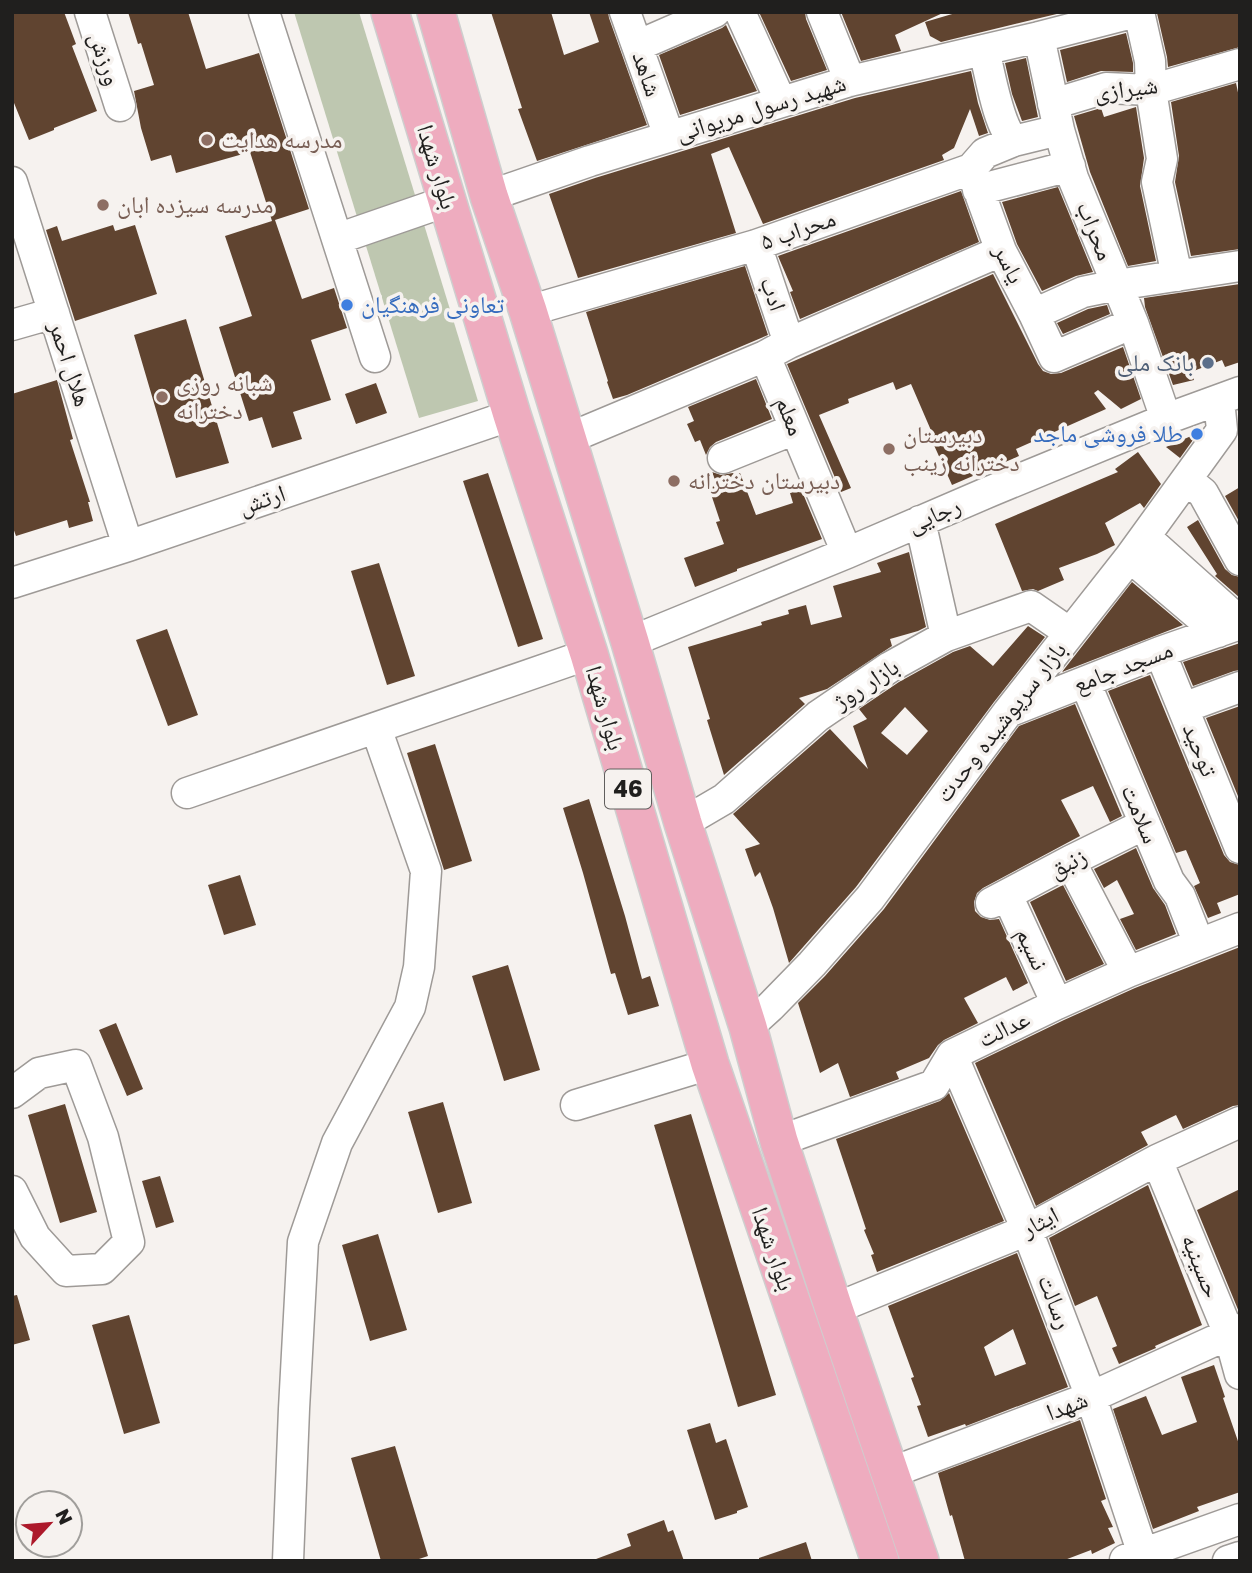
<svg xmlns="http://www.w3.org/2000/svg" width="1252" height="1573" viewBox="0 0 1252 1573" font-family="'Golos Text','Noto Naskh Arabic',sans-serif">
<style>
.green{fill:#bec7b0}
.building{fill:#604430;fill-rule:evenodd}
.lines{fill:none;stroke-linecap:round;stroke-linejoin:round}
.minor-casing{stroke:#9e9a97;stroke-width:33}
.major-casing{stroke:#cecece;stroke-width:40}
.minor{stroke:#fff;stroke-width:30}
.major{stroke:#eeacbf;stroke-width:37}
.education-dot{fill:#8d6e63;stroke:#f6f2ef;stroke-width:2.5}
.shop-dot{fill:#3f7fe0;stroke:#f6f2ef;stroke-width:2.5}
.service-dot{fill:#5c6f8a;stroke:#f6f2ef;stroke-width:2.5}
.labels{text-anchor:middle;stroke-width:7;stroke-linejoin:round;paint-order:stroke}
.shield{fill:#f6f2ef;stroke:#605e5d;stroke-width:2}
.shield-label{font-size:23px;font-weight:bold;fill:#201f1e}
.street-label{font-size:24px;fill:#201f1e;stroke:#f6f2ef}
.education-label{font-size:24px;fill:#785e54;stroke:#f6f2ef;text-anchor:start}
.shop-label{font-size:24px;fill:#366cbe;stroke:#f6f2ef;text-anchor:start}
.service-label{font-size:24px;fill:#4e5e75;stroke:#f6f2ef;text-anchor:end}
</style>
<rect width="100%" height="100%" fill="#f6f2ef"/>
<path class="green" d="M294,12h65l119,389 -59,17z"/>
<path class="building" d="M12,12h52l12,32 -4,2 25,65 -43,17v2l-25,10 -17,-42z
M128,12h60l18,57 53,-16 50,156 -34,11 27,79 32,-11 13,40 -36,12 20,60 -38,12 9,27 -30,9 -10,-31 -13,4 -30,-94 33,-11 -27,-80 47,-15 -22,-69 -74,21 -5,-18 -20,6 -10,-33 -7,-37 20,-6 -13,-42 -3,1z
M491,12h60l13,43 35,-13 -10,-30h19l1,6 38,107 -110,36 -19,-52 4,-1z
M759,12h46l1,7 21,51 -36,11z
M841,12h104l-50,23 6,16 -40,10z
M959,12h106l-124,30 -11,-6 -5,-14z
M1240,12v35l-72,20 -1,-10 -10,-44z
M726,25l31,66 -77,24 -21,-60 63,-27z
M1126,33l7,30v9l-32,-1 -34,11 -7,-32z
M1026,58l12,59 -16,4 -10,-27 -7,-31z
M971,71l7,32 10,30 -9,3 -9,-27 -16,39 -12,7 2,5 -181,64 -34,-77 -18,7 25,79 -158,45 -29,-84 46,-16 260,-80z
M1236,83l4,19v147l-49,7 -16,-74 4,-26 -8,-54z
M1136,107l8,51 -4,28 16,75 -28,5 -38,-94 -16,-56 27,-8 3,9z
M1058,187l35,85 -17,4 -34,15 -25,-47 -15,-42z
M961,191l18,51 -179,77 -10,-27 3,-1 -15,-35z
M113,225l2,6 20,-6 22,69 -82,27 -29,-91 11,-4 5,15z
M745,266l23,69 -141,60 -14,4 -6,-17 1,-1 -22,-69z
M993,274l45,90 5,7 8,3 10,-1 62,-26 18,52 -20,10 -23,-19 -4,3 12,16 -90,40 3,7 -67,29 -19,-42 3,-1 -25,-58 -15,6 -3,-8 -45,17 1,4 -30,12 32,73 -10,4 -54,-128z
M1240,284v78l-15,5 -3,-7 -31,12 3,8 -21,5 -28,-78 -1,-9z
M1107,305l3,9 -47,20 -6,-11 31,-14z
M186,319l43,144 -53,15 -42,-143z
M756,379l16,40 -56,23 -6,5 -4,8 -6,-15 -5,2 -8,-18 7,-3 -6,-14z
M57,380l16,59 -3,1 20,62h-2l5,19 -24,7 -2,-8 -51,16 -4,-11v-131z
M376,383l11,30 -31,11 -11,-30z
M1198,433l-18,25 -14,-11z
M1138,452l23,32 -17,24 -4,-5 -35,20 10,22 -18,9 -38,14 5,12 -26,11 -5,-2 -11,2 -27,-67 123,-52 -3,-3z
M712,472l9,3 12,-2 2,2 5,-2 16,42 37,-12 -3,-10 11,-4 21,50 -85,30v2l-42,16 -11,-29 40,-14 -8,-22 4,-1 -11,-33 8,-3z
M488,473l55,166 -25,8 -55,-166z
M1240,487v36l-15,-27z
M1198,520l27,49 7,6 8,2v21l-25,-22 2,-2 -30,-47z
M909,552l17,75 -8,4 -28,8 2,7 -65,43 -28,9 6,6 -81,71 -17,-55 3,-1 -22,-72 74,-22 -1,-3 28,-8 -1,-4 18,-5 5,20 31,-8 -9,-31 48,-14 -4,-9z
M379,563l36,113 -28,9 -36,-114z
M1132,582l51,43 -121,47z
M1028,626l17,11 -51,65 -138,185 -67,76 -16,-55 -13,-36 -5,5 -10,-28 15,-5 -27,-30 97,-85 38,40 -15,-43 14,-7 -8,-10 40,-27 54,-30 17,-6 23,20zM905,707l23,24 -21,24 -26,-22z
M167,629l31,86 -30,11 -32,-86z
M1240,643v27l-6,1 -41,15 -10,-24z
M1150,675l74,180 6,7 10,3v29l-23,9 4,10 -13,5 -14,-32 6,-3 -14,-33 -10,3 -68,-162z
M1075,704l47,112 -12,6 -17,-36 -32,14 19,36 -97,52 -6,5 -3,9 1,9 6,6 9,3 9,-1 29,64 -15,8 -7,-14 -42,21 14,25 -34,17 -6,5 -9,13 -33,14 3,7 -49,18 -12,-34 -18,10 -22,-70 27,-27 59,-67 135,-183z
M1240,706v95l-34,-83z
M435,744l37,117 -28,9 -37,-117z
M589,799l36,117 17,63 8,-3 9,30 -31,9 -13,-42 -4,1 -28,-101 -20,-65z
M1136,848l17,40 12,17 11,29 -40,16 -16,-31 14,-5 -17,-34 -13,8 -10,-19z
M240,875l16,50 -32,10 -16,-50z
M1063,885l41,79 -38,17 -36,-79z
M1240,947v158l-7,1 -50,23 -7,-14 -35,17 7,13 -112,61 -61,-143 89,-43 71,-32z
M508,965l32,105 -36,11 -32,-105z
M116,1023l27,66 -16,7 -28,-66z
M949,1093l55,128 -127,51 -6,-17 3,-1 -10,-24 2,-1 -30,-90 104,-38z
M443,1102l29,101 -34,10 -30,-101z
M65,1104l32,108 -37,11 -32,-108z
M691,1114l85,281 -38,12 -84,-282z
M160,1176l14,46 -18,6 -14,-47z
M1148,1185l54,140 -47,21 1,2 -37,16 -7,-16 5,-2 -20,-50 -22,10 -26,-68z
M1240,1189v123h-1l-42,-102z
M378,1234l29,96 -37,11 -28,-96z
M1017,1253l51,134 -102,39 -1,-2 -37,13 -11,-31 4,-1 -10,-27 3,-1 -26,-71zM1013,1329l13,35 -31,12 -11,-29z
M17,1295l13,45 -18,5v-49z
M129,1315l31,108 -36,11 -32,-109z
M1214,1365l11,32 -2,1 17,49v45l-43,15 2,4 -46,18 -40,-120 33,-13 16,39 35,-13 -16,-45z
M1080,1420l26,79 -5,2 12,26 -5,1 7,15 -23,11 -1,-4 -29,11h-97l-13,-46 -2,1 -12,-43z
M710,1423l6,20 10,-4 22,68 -11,4v2l-22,7 -28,-90z
M395,1446l33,110 -15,5h-32l-30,-103z
M664,1520l4,12 5,-2 11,31h-87l-1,-2 35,-13 -4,-12z
M806,1542l6,19h-53v-3z"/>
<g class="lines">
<defs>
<path id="minor" d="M90,12l30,94
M264,12l111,345
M625,12l44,124
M740,12l41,90
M822,12l28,69
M1139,12l11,49 1,29 11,69 -5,23 20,94
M1039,37l20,93 14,48 60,145 33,96
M637,46l78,-34
M984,50c6,23 14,76 30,91
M1053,104l53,-16 45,2 89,-26
M971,169l30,82 33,63 20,43 79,-34
M12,182l116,364
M978,190l92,-24
M489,196l101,-35 260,-80 189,-44 97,-25
M337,239l110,-38
M756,245l33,98
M528,311l228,-66 215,-76 14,-16 29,-12 45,-11
M1034,314l49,-22 34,-7 123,-19
M12,325l42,-12
M765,356l82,197
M567,439l198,-83 24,-13 212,-92
M723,458l72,-29
M1187,480l16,13 37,67
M920,521l26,115
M1145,537l95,85
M1130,557l88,75
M12,583l116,-37 384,-131
M630,642l217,-89 144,-62 175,-72 74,-27
M1160,652l80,196
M1085,682l84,199 11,15 19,48
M1183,708l57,-21
M1008,712l152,-60 80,-28
M187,793l402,-139
M683,823l41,-24 94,-83 72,-49 56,-31 85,-30 39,27
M1070,861l58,111
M1007,895l50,109
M991,903l79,-42 75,-37
M748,1027l22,-20 42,-43 58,-66 138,-186 122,-155 92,-127 -3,-30
M952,1055l75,175 64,167 52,157
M12,1093l27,-20 37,-8 27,72 26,105 -27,27 -36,2 -31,-34 -23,-46
M576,1105l134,-41
M779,1141l155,-56 18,-30 105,-51 71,-32 112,-44
M1157,1160l72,174 11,40
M834,1309l193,-79 130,-70 83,-38
M890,1473l201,-76 149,-68
M1125,1560l115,-41
M288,1561l6,-152 9,-167 34,-99 73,-136 9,-40 7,-96 -50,-143
M1228,1561l12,-4"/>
<path id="major" d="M390,12l122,403 77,239 121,410 170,497
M436,12l53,184 39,115 102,331 53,181 65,204 31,114 55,168 86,252"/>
</defs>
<use href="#minor" class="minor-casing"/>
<use href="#major" class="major-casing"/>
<use href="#minor" class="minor"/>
<use href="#major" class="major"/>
</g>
<g class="education-dot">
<circle cx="207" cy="140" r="7"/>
<circle cx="103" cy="205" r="7"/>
<circle cx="162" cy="397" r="7"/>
<circle cx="889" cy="449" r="7"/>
<circle cx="674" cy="481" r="7"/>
</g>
<g class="shop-dot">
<circle cx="347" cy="305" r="7"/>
<circle cx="1197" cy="434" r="7"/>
</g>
<circle class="service-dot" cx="1208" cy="363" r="7"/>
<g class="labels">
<rect class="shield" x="605" y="769.5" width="46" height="39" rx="5"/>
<g class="shield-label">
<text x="628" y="797">46</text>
</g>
<g class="street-label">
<text transform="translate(105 59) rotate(72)" y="8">ورزش</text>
<text transform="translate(647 74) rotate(71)" y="8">شاهد</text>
<text transform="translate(1126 89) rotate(-7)" y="8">شیرازی</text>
<text transform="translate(761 108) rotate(-17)" y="8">شهید رسول مریوانی</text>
<text transform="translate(437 167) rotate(73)" y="8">بلوار شهدا</text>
<text transform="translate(798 230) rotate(-19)" y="8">محراب ۵</text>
<text transform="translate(1095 231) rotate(68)" y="8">محراب</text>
<text transform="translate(1009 264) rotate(64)" y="8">یاسر</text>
<text transform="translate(773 294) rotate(71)" y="8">ادب</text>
<text transform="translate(70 364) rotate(72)" y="8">هلال احمر</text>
<text transform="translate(790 416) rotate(68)" y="8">معلم</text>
<text transform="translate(262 500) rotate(-19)" y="8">ارتش</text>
<text transform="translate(934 515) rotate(-23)" y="8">رجایی</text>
<text transform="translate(1123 667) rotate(-21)" y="8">مسجد جامع</text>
<text transform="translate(866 684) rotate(-33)" y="8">بازار روژ</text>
<text transform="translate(605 708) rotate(74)" y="8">بلوار شهدا</text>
<text transform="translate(1001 722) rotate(-52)" y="8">بازار سرپوشیده وحدت</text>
<text transform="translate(1200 750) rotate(68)" y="8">توحید</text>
<text transform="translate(1140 814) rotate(67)" y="8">سلامت</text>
<text transform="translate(1068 863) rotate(-27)" y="8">زنبق</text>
<text transform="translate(1032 949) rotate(65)" y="8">نسیم</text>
<text transform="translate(1004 1029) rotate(-26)" y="8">عدالت</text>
<text transform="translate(1040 1222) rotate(-27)" y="8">ایثار</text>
<text transform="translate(773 1249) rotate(71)" y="8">بلوار شهدا</text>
<text transform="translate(1201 1266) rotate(68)" y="8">حسینیه</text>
<text transform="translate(1055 1302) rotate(69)" y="8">رسالت</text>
<text transform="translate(1067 1406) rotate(-21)" y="8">شهدا</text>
</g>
<g class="education-label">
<text x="221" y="148">مدرسه هدایت</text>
<text x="117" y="213">مدرسه سیزده ابان</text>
<text x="176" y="391">شبانه روزی<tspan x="176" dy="28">دخترانه</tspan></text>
<text x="903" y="443">دبیرستان<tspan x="903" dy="28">دخترانه زینب</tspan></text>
<text x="688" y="489">دبیرستان دخترانه</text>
</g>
<g class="shop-label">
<text x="361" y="313">تعاونی فرهنگیان</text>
<text x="1183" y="442" text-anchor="end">طلا فروشی ماجد</text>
</g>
<g class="service-label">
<text x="1194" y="371">بانک ملی</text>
</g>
</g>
<rect width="1252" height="1573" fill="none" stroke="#201f1e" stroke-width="28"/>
<g transform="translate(49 1524) rotate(64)"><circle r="33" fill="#f6f2ef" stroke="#a09e9b" stroke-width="2"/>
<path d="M0-5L12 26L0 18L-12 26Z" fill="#ad192b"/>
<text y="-10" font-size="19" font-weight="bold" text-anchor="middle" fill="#201f1e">N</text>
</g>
</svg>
